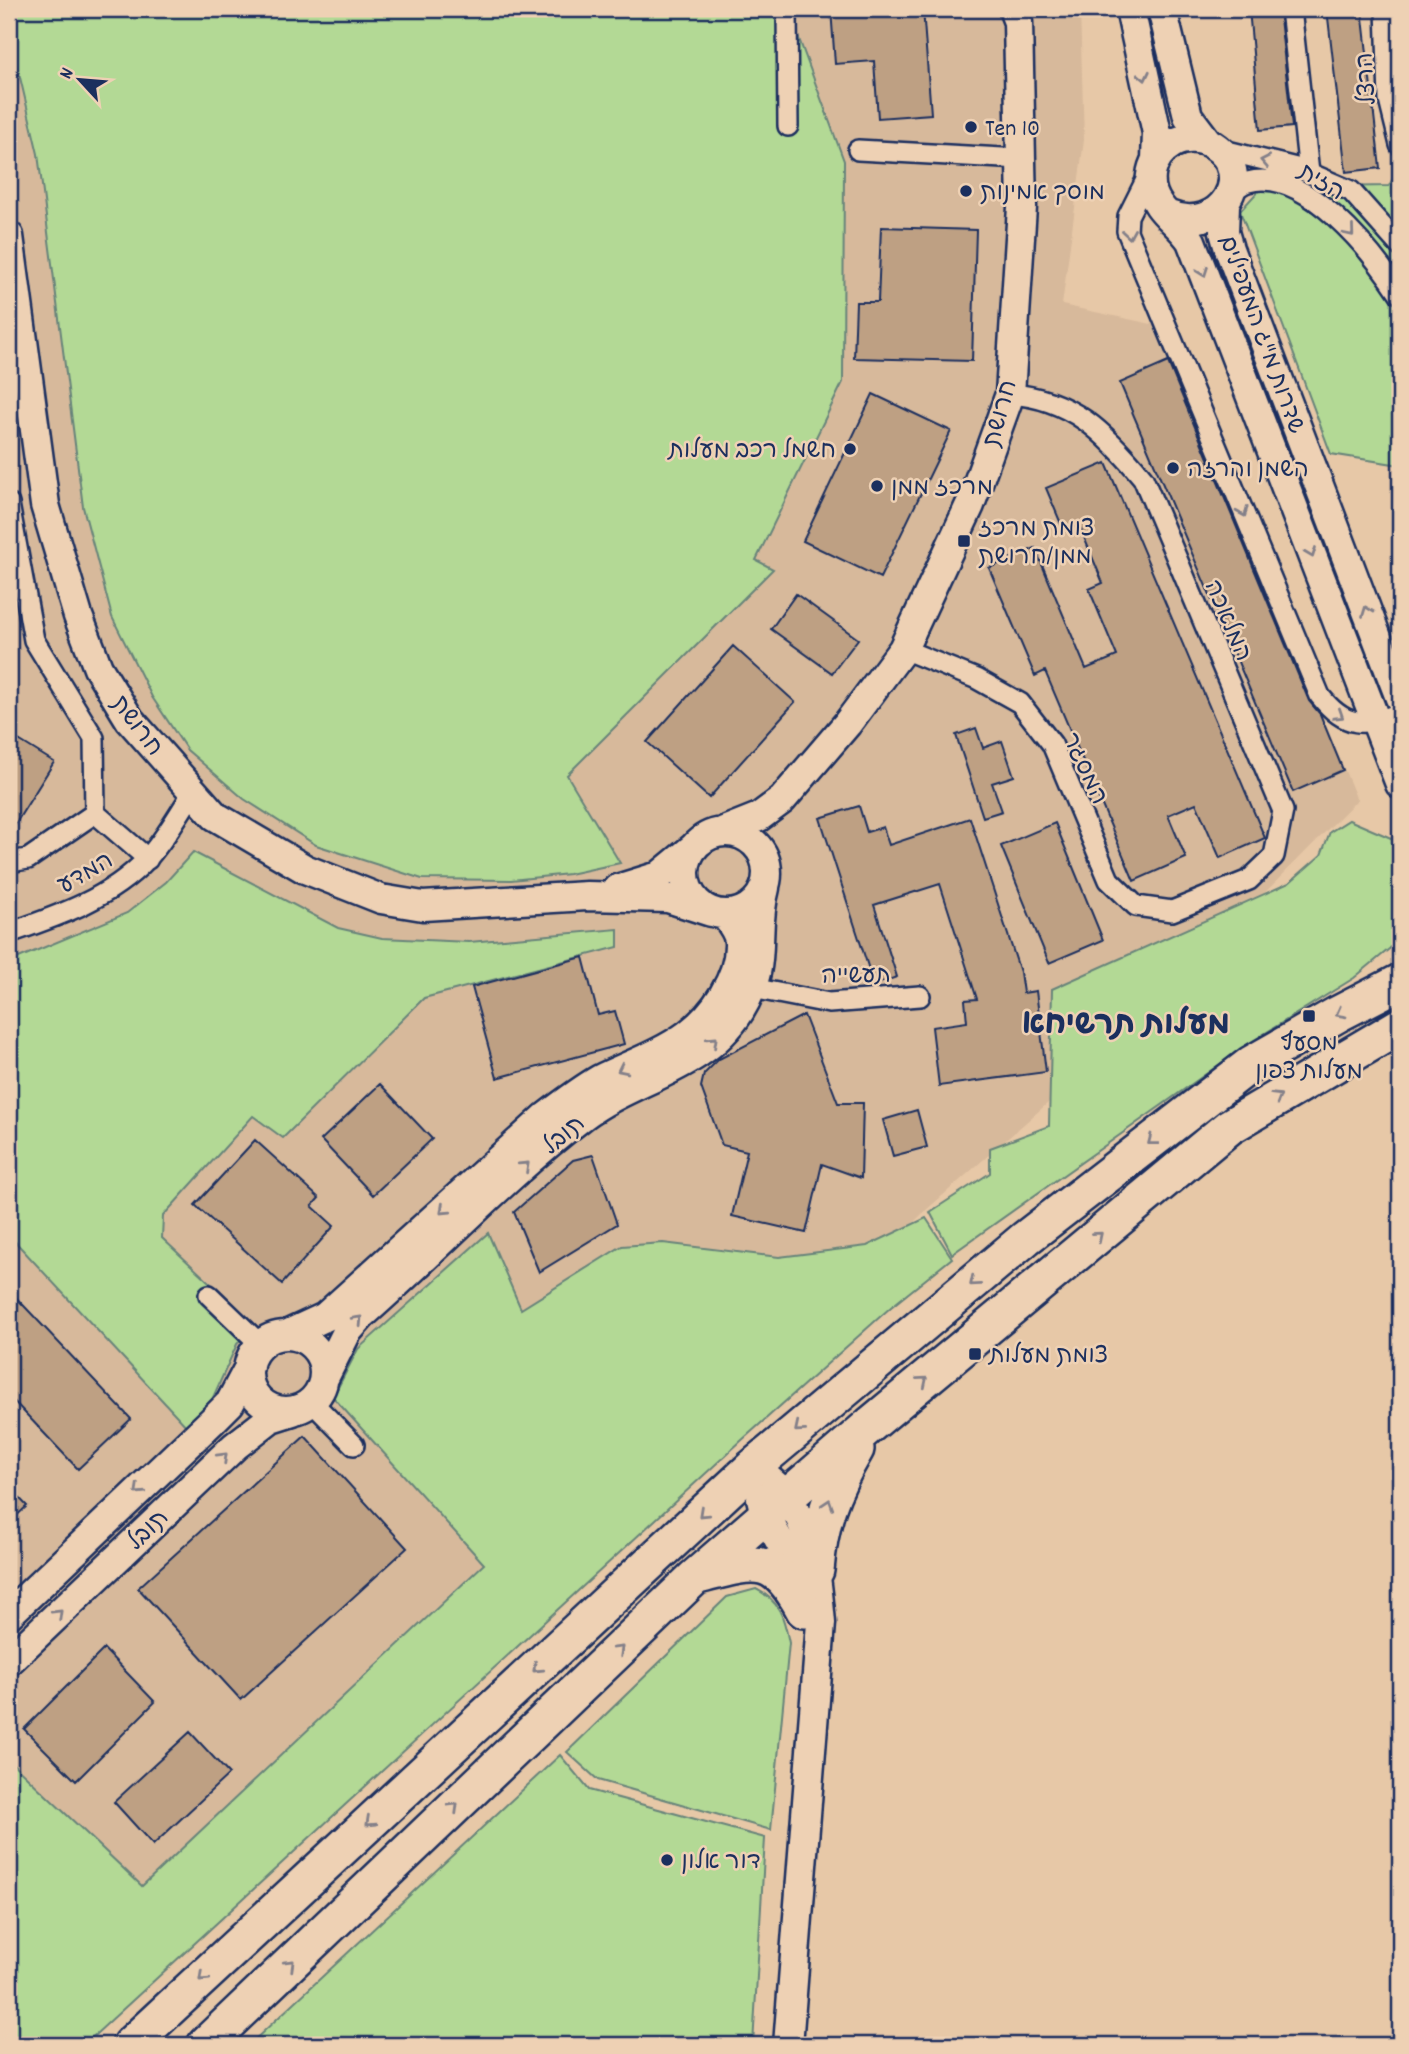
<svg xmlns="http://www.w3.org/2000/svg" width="1409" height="2054" viewBox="0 0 1409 2054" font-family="Dekko,'Playpen Sans Hebrew',sans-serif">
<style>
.built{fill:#d7b99b}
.green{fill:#b3d995;stroke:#67847a;stroke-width:2}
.building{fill:#bea083;stroke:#1b2f5e;stroke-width:2}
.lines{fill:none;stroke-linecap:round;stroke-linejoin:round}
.street-casing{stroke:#1b2f5e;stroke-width:24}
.secondary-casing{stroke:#1b2f5e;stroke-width:33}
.highway-casing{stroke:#1b2f5e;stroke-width:40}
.street{stroke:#eed1b4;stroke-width:19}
.secondary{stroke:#eed1b4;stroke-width:28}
.highway{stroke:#eed1b4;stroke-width:35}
.oneway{stroke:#848089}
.poi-dot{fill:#1b2f5e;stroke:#eed1b4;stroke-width:2.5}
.labels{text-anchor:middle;stroke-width:5;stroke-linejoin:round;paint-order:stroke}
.street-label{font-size:24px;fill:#1b2f5e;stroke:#eed1b4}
.poi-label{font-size:24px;fill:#1b2f5e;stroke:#eed1b4;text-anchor:start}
.district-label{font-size:32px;font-weight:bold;fill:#1b2f5e;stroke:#eed1b4}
</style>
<rect width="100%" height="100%" fill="#e7c8a7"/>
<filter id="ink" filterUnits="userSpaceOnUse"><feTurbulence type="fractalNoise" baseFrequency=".0143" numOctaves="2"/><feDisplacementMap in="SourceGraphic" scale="14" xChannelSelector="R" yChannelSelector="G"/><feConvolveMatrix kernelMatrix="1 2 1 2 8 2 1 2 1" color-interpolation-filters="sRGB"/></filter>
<g filter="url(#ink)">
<path class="built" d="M9,9h1071l4,131 -22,165 99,21 196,474 -251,252 -181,159 -535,534 -381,300z"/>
<path class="green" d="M9,9h779l56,152 -1,221 -87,178 17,9 -206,206 53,88 -51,11 -58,6 -89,-1 -106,-34 -72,-46 -57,-49 -35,-53 -40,-80 -29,-110 -45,-353 -19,-81 -10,-23z
M1400,165v300l-69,-11 -91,-243 21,-23 128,-2z
M1349,820l49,21 2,99 -46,38 -103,64 -299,212 -22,-42 60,-39v-25l59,-22 3,-137 237,-106 32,-28 9,-23z
M193,852l145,76 44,10 87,4 149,-13v18l-194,51 -141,140 -30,-22 -90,100 -1,22 92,86 -17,20 -26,58 -24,25 -178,-192v-273l118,-49 39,-31z
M926,1218l26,40 -61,49 -150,134 -657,604h-75v-285l133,126 342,-322 -151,-167 25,-48 130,-116 33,76 101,-63 41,-3 116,14 88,-11z
M756,1589c24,12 28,28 33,54l-18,187 -173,-50 -31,-28 160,-155z
M560,1755l29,35 176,48 -12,207h-504z"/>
<path class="building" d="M831,9h92l8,105 -53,4 -4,-57 -39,3z
M1249,9h30l13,118 -32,3z
M1327,9h35l18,159 -34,4z
M881,227l95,3 -4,131 -118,-3 2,-56h22z
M1168,362l141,339 11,13 23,56 -50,22 -173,-409z
M873,394l78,37 -71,147 -77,-37z
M1106,463l159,375 -45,20 -24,-55 -28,12 18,43 -52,23 -89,-210 -10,5 -46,-108 46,-20 51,121 31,-13 -28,-67 14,-6 -24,-58 -15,6 -18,-43z
M796,594l62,45 -26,34 -61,-44z
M733,646l62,56 -86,96 -62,-56z
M976,728l7,20 19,-7 12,35 -22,7 10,28 -19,6 -27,-82z
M9,734l45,28 -45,72z
M859,806l8,26 16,-5 6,18 81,-27 50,154 3,21 13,-2 10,81 -107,14 -7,-59 35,-5 -2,-22 12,-1 -37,-115 -66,21 23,72 -23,8 -54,-167z
M1055,823l48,117 -54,23 -48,-117z
M583,957l15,58 17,-4 9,33 -127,34 -25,-91z
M804,1015l34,88h25l-2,75 -39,-14 -16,69 -74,-17 15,-65 -25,-6 -21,-58 3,-13 15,-15z
M380,1084l52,55 -59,56 -52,-55z
M917,1110l10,37 -34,9 -10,-36z
M255,1140l64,58 -7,8 22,20 -52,58 -87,-79z
M593,1155l24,69 -78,48 -25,-60 59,-52z
M9,1290l122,129 -53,50 -69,-73z
M305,1436l102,112 -166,152 -103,-112z
M9,1487l18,19 -18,17z
M104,1649l51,53 -79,79 -52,-52z
M190,1732l39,42 -76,71 -39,-43z"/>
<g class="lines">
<defs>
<path id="street" d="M787,9l1,117
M1291,9l18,164
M1386,9l3,91 11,45
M1219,149l81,20 51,22 49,55
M858,150l163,9
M1150,172l-22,44 -1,15 193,465c25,32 44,31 80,17
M1229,193c6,-3 12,-9 19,-11 57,-16 125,71 152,112
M9,504l25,136 60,98 1,75 -67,46 -19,3
M903,649l74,30 43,24 32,41 57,136 27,26 36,5 77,-31 25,-24 9,-45 -140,-333c-37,-45 -72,-80 -133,-84
M95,813l53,46
M9,933c49,-17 100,-34 137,-73 18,-19 32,-45 46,-66
M752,988l77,15 91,-7
M209,1295l52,50
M311,1401l43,44"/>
<path id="secondary" d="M1130,9l27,124 -1,26
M1162,9l26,107 19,25
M1225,204l-1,28 5,17 171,449
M1169,215c51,21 89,-41 44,-70 -12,-8 -29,-8 -41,-1 -22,13 -28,40 -13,61 9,13 23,22 32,36l209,543
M9,236l36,269 33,111 20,52 32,52 85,96 90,53 76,30 42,7 164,-10 81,2 43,14
M724,831l35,-14 23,-17 65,-76 56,-75 67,-144 40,-111 12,-187 -4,-185 -5,-13
M685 873a41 41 0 1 1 82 0a41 41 0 1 1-82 0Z
M617,889l42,-13 34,-28
M286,1335l39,-18 222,-201c17,-13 34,-26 53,-37 29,-14 61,-25 87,-44 27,-20 53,-57 52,-92 0,-10 -8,-20 -14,-28
M248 1373a38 38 0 1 1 76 0a38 38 0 1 1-76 0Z
M324,1378l23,-46 15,-17c74,-65 143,-139 221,-199 52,-39 120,-46 157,-105 30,-49 12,-75 25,-123
M753,1467c11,9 24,18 33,29 28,35 31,85 35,127l-33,422
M761,1498l4,17 24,43 12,41
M9,1614l203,-193 18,-18 19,-36
M9,1661l226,-215 36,-28 22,-7"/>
<path id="highway" d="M816,1570c4,-49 15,-78 40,-121
M702,1575c56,-15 72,-20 102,35
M130,2045l623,-578 273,-229 225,-174 87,-50 62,-32
M205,2045l490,-468 175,-152 359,-298 171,-101"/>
</defs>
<use href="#street" class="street-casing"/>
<use href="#secondary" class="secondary-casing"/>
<use href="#highway" class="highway-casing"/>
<use href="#street" class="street"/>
<use href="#secondary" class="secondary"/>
<use href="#highway" class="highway"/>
</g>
<defs><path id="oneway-chevron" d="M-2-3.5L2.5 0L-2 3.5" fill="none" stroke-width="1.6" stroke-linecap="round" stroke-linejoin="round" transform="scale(1.75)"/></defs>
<g class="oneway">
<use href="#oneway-chevron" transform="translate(1144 76) rotate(78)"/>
<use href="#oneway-chevron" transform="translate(1265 161) rotate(-169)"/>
<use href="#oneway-chevron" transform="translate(1350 232) rotate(50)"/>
<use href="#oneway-chevron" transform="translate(1129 234) rotate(81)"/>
<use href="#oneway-chevron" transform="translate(1203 272) rotate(70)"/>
<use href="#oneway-chevron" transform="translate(1243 512) rotate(67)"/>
<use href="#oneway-chevron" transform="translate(1311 553) rotate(69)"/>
<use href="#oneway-chevron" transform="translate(1367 611) rotate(-111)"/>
<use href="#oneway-chevron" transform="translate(1339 715) rotate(33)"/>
<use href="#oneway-chevron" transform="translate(1340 1013) rotate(152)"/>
<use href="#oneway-chevron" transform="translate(713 1041) rotate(-43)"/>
<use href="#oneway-chevron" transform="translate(622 1069) rotate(154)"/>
<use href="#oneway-chevron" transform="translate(1277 1097) rotate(-31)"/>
<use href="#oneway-chevron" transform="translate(1152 1141) rotate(142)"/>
<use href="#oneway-chevron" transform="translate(525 1166) rotate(-43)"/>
<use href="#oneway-chevron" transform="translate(444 1210) rotate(137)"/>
<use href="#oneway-chevron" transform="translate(1098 1236) rotate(-40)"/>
<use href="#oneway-chevron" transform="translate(974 1282) rotate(140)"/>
<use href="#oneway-chevron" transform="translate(358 1320) rotate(-47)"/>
<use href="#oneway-chevron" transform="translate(923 1381) rotate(-40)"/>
<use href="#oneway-chevron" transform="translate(799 1428) rotate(140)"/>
<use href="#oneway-chevron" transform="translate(223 1457) rotate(-44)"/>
<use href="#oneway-chevron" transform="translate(139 1490) rotate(137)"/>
<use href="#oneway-chevron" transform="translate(828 1504) rotate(-72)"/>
<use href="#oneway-chevron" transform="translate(703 1513) rotate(137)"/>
<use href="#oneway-chevron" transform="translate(58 1614) rotate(-44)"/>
<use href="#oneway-chevron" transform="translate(619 1650) rotate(-44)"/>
<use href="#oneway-chevron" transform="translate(537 1668) rotate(137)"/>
<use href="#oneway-chevron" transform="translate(454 1807) rotate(-44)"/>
<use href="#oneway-chevron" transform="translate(370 1822) rotate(137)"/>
<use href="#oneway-chevron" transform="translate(290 1964) rotate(-44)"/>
<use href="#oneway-chevron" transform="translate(203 1977) rotate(137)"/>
</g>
</g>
<g class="poi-dot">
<circle cx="971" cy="127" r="7"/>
<circle cx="966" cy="191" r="7"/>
<circle cx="850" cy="449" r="7"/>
<circle cx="1173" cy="468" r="7"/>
<circle cx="877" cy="486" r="7"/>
<rect x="957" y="534" width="14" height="14" rx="3.5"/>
<rect x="1302" y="1009" width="14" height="14" rx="3.5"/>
<rect x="968" y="1347" width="14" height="14" rx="3.5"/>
<circle cx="667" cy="1860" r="7"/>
</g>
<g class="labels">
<g class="street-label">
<text transform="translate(1365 79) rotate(-94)" y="8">הרצל</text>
<text transform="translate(1322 181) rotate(31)" y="8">הזית</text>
<text transform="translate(1263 334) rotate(70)" y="8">שדרות מ"ג המעפילים</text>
<text transform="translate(999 413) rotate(-74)" y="8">חרושת</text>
<text transform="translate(1229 620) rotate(67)" y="8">המלאכה</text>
<text transform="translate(138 725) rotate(53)" y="8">חרושת</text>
<text transform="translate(1086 768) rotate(65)" y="8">המסגר</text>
<text transform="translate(85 872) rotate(-30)" y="8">המדע</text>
<text transform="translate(856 974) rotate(-1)" y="8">תעשייה</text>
<text transform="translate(563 1134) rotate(-40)" y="8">תובל</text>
<text transform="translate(147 1529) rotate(-44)" y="8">תובל</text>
</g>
<g class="poi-label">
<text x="985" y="135">Ten 10</text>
<text x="980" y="199">מוסך אמינות</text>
<text x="836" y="457" text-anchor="end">חשמל רכב מעלות</text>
<text x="1187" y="476">השמן והרזה</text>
<text x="891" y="494">מרכז ממן</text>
<text x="978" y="535">צומת מרכז<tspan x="978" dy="28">ממן/חרושת</tspan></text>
<text x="1309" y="1050" text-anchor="middle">מסעף<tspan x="1309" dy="28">מעלות צפון</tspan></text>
<text x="989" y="1362">צומת מעלות</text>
<text x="681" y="1868">דור אלון</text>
</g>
<g class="district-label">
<text x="1126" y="1033">מעלות תרשיחא</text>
</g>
</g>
<rect width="1409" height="2054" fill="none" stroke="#eed1b4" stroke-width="35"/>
<rect x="18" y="18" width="1374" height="2019" fill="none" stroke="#1b2f5e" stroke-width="2.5" filter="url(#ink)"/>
<g transform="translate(80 80) rotate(296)" stroke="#eed1b4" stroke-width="5" paint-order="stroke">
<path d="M0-5L12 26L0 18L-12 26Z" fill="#1b2f5e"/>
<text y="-10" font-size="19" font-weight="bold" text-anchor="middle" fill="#1b2f5e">N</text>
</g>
</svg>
